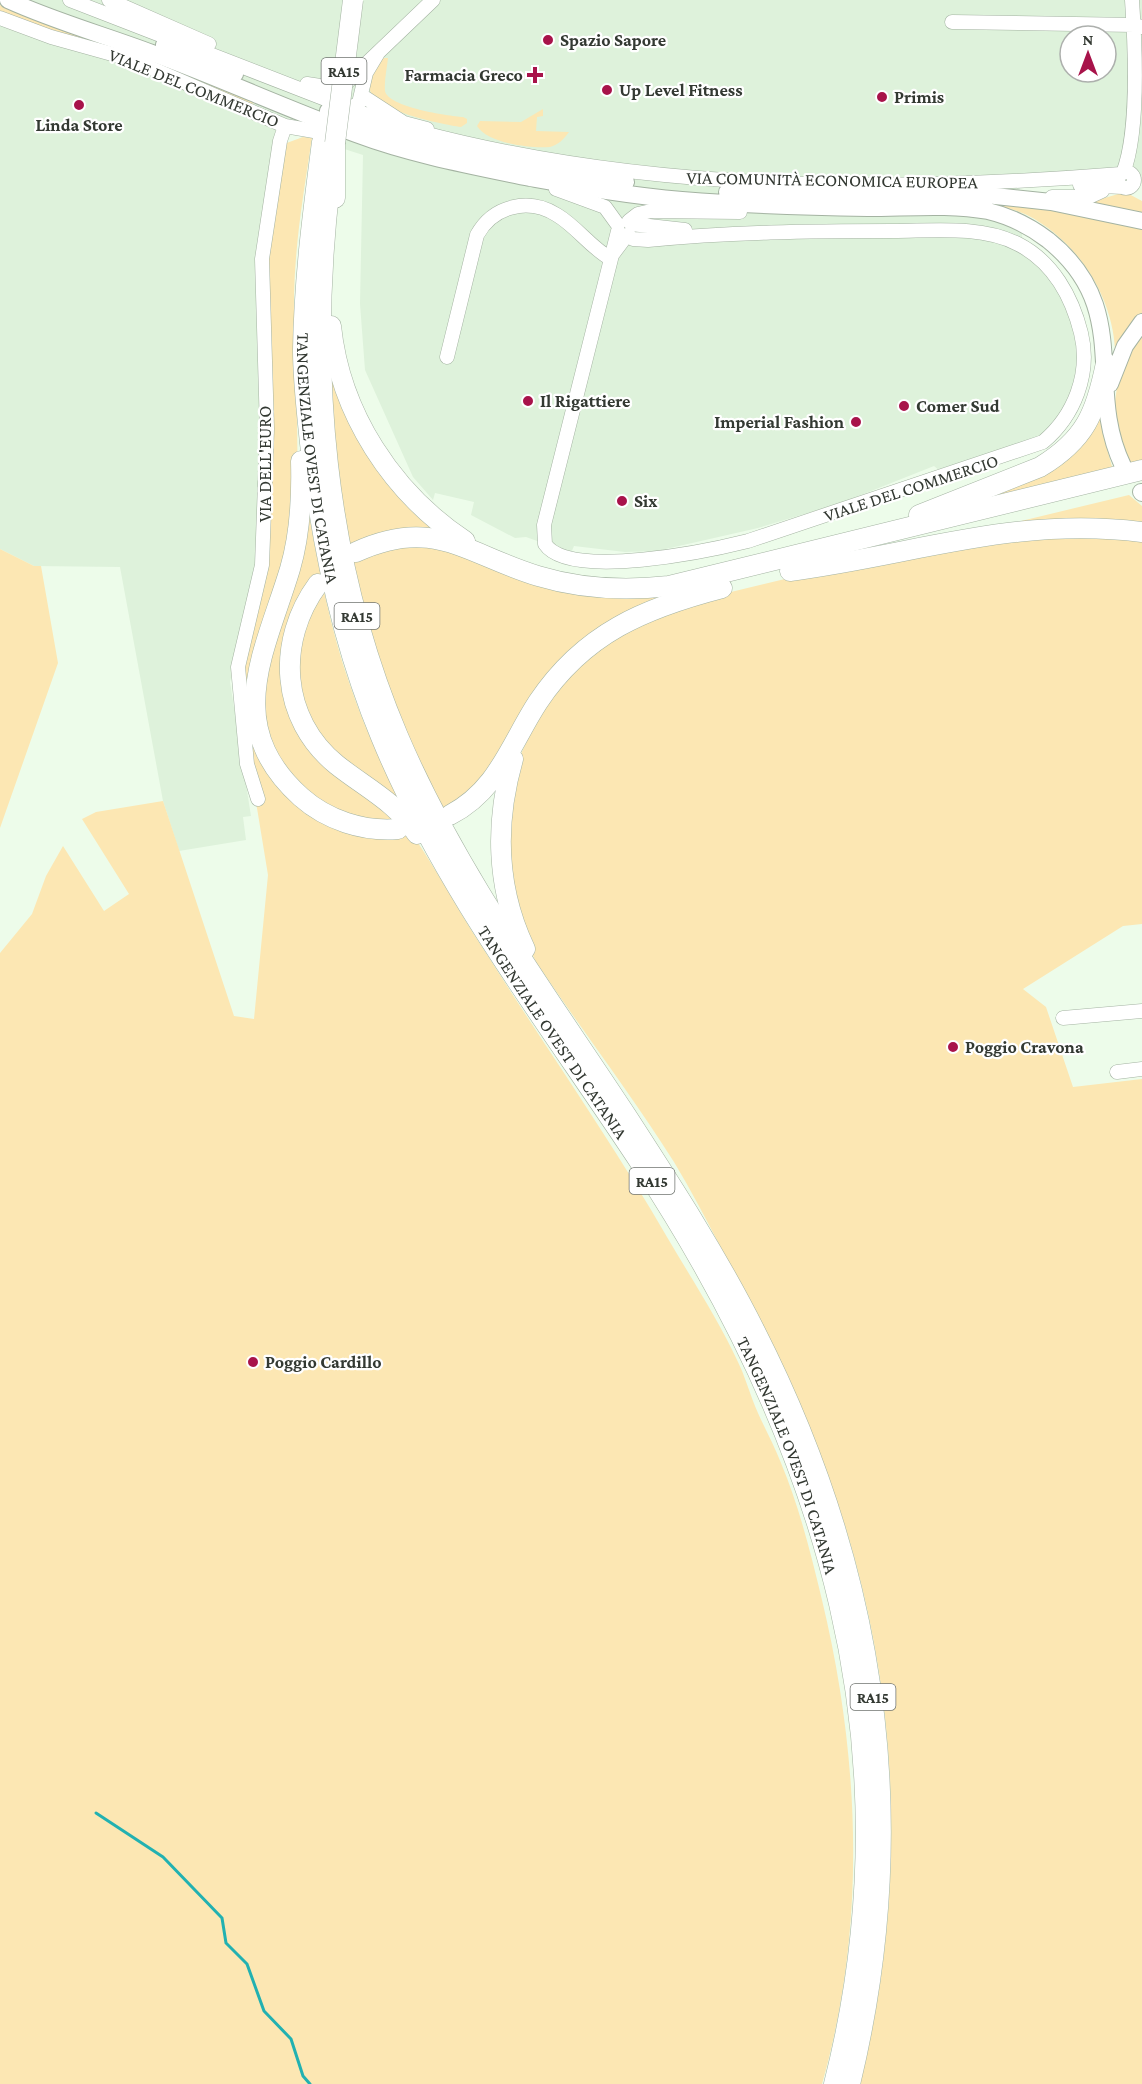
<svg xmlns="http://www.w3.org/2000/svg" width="1142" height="2084" viewBox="0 0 1142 2084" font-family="'Crimson Pro',serif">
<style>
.built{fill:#def2db;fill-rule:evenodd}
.green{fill:#fce7b3}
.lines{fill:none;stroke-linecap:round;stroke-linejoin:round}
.stream{stroke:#22b1b1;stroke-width:3}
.minor-casing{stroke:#a4b3a2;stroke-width:15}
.major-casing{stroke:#a4b3a2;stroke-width:18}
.highway-casing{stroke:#a4b3a2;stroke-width:21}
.minor{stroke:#fff;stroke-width:14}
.major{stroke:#fff;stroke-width:16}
.highway{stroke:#fff;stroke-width:20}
.highway-bridge-casing{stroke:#a4b3a2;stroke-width:21;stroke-linecap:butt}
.highway-bridge{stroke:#fff;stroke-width:20}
.poi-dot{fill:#a8134a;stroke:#fff;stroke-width:2}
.labels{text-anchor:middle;stroke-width:4.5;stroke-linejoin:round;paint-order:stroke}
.shield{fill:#fff;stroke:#707470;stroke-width:1.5}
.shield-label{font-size:16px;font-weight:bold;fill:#333932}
.poi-label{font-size:18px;font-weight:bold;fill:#333932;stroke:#fff;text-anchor:start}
.street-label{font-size:18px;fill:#333932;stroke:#fff}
</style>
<rect width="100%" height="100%" fill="#edfcea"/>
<path class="built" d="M0,0h1142v184l-28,-14 -95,7 4,75 21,18 24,34 11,44 -3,33 -10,26 -22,28 -104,36 -6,-5 -93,37 -83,25 -101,23 -32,1 -51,-6 -3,7 -45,-16 -11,1 -44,-23 3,-13 -39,-9 -2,7 -20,-23 -48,-107 -5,-66 3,-149 -87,-28 -20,124 6,223 -5,91 -27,117 21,134 -8,1 3,23 -67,11 -16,-50 -43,-234 -86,-1 -34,-17zM1070,36h36v36h-36z"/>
<path class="green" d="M0,5l129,46 127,52 -6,1 -250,-90z
M384,58h4c-1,10 -4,23 -3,33 3,16 63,25 78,26l4,2v4l-6,4c-20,-3 -89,-16 -92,-40 0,-6 4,-16 5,-22z
M543,109v7l-6,1 -1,14 33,1c-5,7 -11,13 -19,15 -19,2 -63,-4 -73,-21l3,-5 41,1z
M303,137l9,1c-8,52 -17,105 -18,158 -1,81 11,179 -5,258 -13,61 -56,123 -32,188 23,61 82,95 145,93l-7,-11c-16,2 -36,-4 -50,-9 -64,-24 -92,-77 -84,-143l37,-120 7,-59c12,64 23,130 45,192 14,42 33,82 52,122 -56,-47 -114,-63 -109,-151 1,-23 10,-49 26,-66l-2,-11c-33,41 -42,92 -20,141 18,40 53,54 84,80 18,15 31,33 43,52 21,33 40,68 62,101 60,95 125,187 181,284 24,41 51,82 71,125 6,12 10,26 15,39 8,21 20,41 28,62 18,43 30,91 41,137 38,158 45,326 0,484h-822v-1131l32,-39 14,-38 17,-30 41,65 25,-17 -47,-75 14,-7 67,-11 71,215 20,3 14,-144 -12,-73 6,-1 -13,-52 1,-13 -8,-49 2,-27 22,-90 6,-127 -6,-182 18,-117z
M1125,192l17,9v13l-51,-12z
M978,200l64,7 100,18v88l-27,36c-3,-55 -39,-109 -88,-134 -15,-7 -33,-10 -49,-15z
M1142,332v131l-11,3c-27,-50 -18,-88 11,-134z
M330,364l11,29 100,136 -26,11 81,29 175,25 -57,26 -125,158 -46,35c-34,-70 -64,-143 -83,-218 -20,-74 -26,-155 -30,-231z
M1101,411l1,20 11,39 -157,35 87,-35z
M1129,495l13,11v22l-146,-1z
M1018,534l124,4v386l-19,2 -100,63 23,18 27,80 69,-8v1005h-282c43,-170 42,-354 -5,-524 -30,-110 -79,-213 -134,-312 -15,-29 -30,-58 -47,-86 -43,-68 -93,-133 -138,-200l-12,-25 -17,-54 6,-111 25,-56 34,-45 46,-38 84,-34 83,-20z
M0,549l34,17h7l17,97 -58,165z"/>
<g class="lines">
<path class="stream" d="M96,1813l67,44 59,61 4,25 21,21 17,47 27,28 12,37 7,8"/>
<defs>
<path id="minor" d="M70,0l276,107h6l7,-4 7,-30 12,-20
M109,0l100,44
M0,18l51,19 79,22 155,67 52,9
M952,22l182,3 8,2
M307,84l33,5
M342,87l91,-87
M361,95l43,28 23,6
M346,107l49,18
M416,131c229,61 470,62 705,43
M1118 180a8 8 0 1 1 16 0a8 8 0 1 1-16 0Z
M1123,173c16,-40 12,-129 9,-173
M1080,185l43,2
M556,189l49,18 13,18
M1052,197h37l13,-6v-6
M629,221l9,-7 13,-3 89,1
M631,224l54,6
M612,255l15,-20 6,4 15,1c82,-8 163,-9 245,-9 39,0 88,-6 125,13 35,18 54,53 63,89 10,41 -7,83 -38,109l-295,99c-36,9 -179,40 -203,3l-1,-19 67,-266 7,-28
M447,357l30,-122c16,-29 51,-38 80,-20 20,12 33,32 54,44
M258,799l-11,-35 -9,-97 24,-102 5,-136 -5,-170 18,-118 5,-15
M1063,1018l79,-7
M1117,1072l25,-3"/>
<path id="major" d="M8,0c46,21 96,35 144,53 68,25 135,56 204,81 56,21 116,32 174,44 51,9 101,18 152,22 62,5 124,7 186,8 39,0 82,-4 120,3 21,5 43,16 60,29 86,69 36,145 75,226
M164,45l71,29
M328,111c97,36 197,55 298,71
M727,192l250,2 74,8 91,19
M1110,384l15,-38 17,-24
M1141,492l1,1"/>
<g id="highway">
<path id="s1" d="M322,142c-9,69 -18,138 -19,208 0,31 4,63 7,93 11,101 32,200 71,294 64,155 168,287 260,427 186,283 278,584 193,920"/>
<path d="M330,184c-22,186 -6,378 68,552 58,136 145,253 226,376 46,71 93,143 131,219 122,240 159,490 95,753"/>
<path d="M335,198v-55"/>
<path d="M331,326c9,87 61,167 134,215"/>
<path d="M301,461c1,35 -1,74 -11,108 -25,83 -69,156 11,228 26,23 62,35 97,32"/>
<path d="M919,515l121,-48c45,-27 56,-54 66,-104"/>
<path d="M356,552c78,-36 110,2 182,24 43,13 87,15 131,10l473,-116"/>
<path d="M790,571c124,-16 224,-55 352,-39"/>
<path d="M318,584c-42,57 -38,135 19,181 29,23 59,37 80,69"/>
<path d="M513,759c-18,63 -17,129 12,190"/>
<path d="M450,815c48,-25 60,-70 88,-113 46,-69 107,-94 184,-114"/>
</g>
</defs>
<use href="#minor" class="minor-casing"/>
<use href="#major" class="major-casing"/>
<use href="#highway" class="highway-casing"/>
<use href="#minor" class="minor"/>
<use href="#major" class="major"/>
<use href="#highway" class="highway"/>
<defs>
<path id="highway-bridge" d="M335,143l18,-143"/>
</defs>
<use href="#highway-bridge" class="highway-bridge-casing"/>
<use href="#highway-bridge" class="highway-bridge"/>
</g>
<g class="poi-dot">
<circle cx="548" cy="40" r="6"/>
<path d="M532 66h6v6h6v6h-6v6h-6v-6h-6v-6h6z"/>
<circle cx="607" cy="90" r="6"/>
<circle cx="882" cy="97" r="6"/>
<circle cx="79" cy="105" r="6"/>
<circle cx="528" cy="401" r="6"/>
<circle cx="904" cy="406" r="6"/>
<circle cx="856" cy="422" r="6"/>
<circle cx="622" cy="501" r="6"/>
<circle cx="953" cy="1047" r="6"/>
<circle cx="253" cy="1362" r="6"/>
</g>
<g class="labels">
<g class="shield">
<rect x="321.5" y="58" width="45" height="26" rx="4.5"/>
<rect x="334.5" y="603" width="45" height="26" rx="4.5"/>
<rect x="629.5" y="1168" width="45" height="26" rx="4.5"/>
<rect x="850.5" y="1684" width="45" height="26" rx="4.5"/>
</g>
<g class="shield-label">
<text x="344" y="77">RA15</text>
<text x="357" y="622">RA15</text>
<text x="652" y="1187">RA15</text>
<text x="873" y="1703">RA15</text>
</g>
<g class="poi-label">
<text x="560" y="46">Spazio Sapore</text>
<text x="523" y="81" text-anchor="end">Farmacia Greco</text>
<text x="619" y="96">Up Level Fitness</text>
<text x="894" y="103">Primis</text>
<text x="79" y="131" text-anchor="middle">Linda Store</text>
<text x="540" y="407">Il Rigattiere</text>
<text x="916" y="412">Comer Sud</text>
<text x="844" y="428" text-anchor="end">Imperial Fashion</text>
<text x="634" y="507">Six</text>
<text x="965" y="1053">Poggio Cravona</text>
<text x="265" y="1368">Poggio Cardillo</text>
</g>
<g class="street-label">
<text transform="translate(194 88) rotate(22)" y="6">VIALE DEL COMMERCIO</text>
<text transform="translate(832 180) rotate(1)" y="6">VIA COMUNITÀ ECONOMICA EUROPEA</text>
<text dy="6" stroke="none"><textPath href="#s1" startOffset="318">TANGENZIALE OVEST DI CATANIA</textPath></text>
<text transform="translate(265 464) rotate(-90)" y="6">VIA DELL'EURO</text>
<text transform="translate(911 488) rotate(-18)" y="6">VIALE DEL COMMERCIO</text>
<text dy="6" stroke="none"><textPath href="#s1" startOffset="948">TANGENZIALE OVEST DI CATANIA</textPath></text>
<text dy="6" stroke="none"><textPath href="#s1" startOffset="1434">TANGENZIALE OVEST DI CATANIA</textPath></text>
</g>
</g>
<g transform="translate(1088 54)"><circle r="28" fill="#ffffff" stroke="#adb0ad" stroke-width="1.5"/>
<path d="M0-4.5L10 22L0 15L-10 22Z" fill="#a8134a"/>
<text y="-9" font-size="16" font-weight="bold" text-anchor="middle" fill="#333932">N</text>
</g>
</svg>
